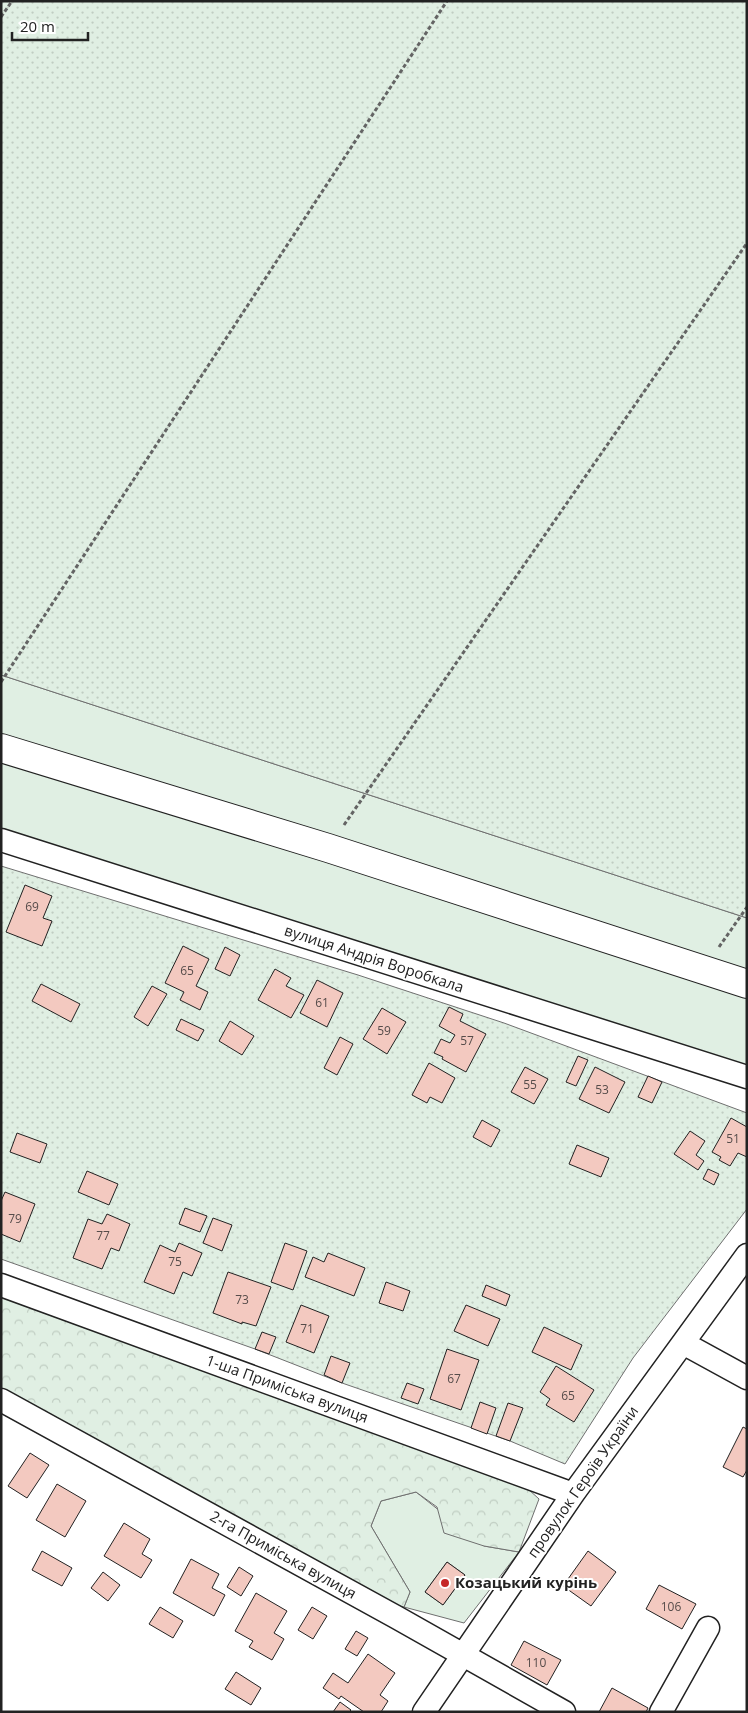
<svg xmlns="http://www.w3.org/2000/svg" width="748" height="1713" viewBox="0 0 748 1713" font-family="'Open Sans',sans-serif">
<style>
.grass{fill:#e0efe3;stroke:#6f6f6f;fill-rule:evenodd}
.forest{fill:url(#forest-crowns);stroke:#6f6f6f}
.park{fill:url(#park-dots);stroke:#6f6f6f}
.building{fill:#f3c9c0;stroke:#222}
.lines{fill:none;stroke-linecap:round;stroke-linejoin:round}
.street-casing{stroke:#222;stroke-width:25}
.primary-casing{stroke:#222;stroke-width:30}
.path{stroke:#646464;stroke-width:3;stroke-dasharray:4 2.5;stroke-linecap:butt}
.street{stroke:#fff;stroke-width:22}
.primary{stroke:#fff;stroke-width:28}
.poi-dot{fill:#c62828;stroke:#fff;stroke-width:2}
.labels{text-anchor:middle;stroke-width:4;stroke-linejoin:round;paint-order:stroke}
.number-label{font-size:12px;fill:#564c4a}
.street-label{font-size:15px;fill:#222;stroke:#fff}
.poi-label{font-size:15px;font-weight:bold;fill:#222;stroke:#fff;text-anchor:start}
</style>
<defs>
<pattern id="forest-crowns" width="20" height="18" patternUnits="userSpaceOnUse" patternTransform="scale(1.25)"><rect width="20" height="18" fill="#e0efe3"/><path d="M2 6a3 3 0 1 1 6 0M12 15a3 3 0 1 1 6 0" fill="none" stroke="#c0cdc2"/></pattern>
<pattern id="park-dots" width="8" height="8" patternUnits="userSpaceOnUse" patternTransform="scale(1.25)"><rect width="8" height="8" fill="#e0efe3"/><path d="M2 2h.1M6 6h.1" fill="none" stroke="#c0cdc2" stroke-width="1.8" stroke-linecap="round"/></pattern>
</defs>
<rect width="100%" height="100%" fill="#fff"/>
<path class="grass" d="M1,675l746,243v159l-746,-237z
M416,1492l68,54 35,6 -55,71 -60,-16 6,-15 -39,-66 10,-25zM447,1562l18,13 -22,30 -18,-13z"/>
<path class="forest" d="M1,1291l515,187 23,21 -20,53 -35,-6 -40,-13 -7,-26 -21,-15 -35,9 -10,25 39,66 -6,15 -21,-5 -382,-212z"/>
<path class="park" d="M1,1h746v917l-746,-243z
M1,866l357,109 146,48 243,90v96l-114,149 -68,106 -55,-23 -168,-58 -87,-34 -254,-90z"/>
<path class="building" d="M25,885l27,11 -9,22 9,3 -10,25 -36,-14z
M183,946l26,13 -13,27 12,6 -8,18 -20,-10 4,-8 -19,-9z
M225,947l15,8 -10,21 -15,-7z
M275,969l16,9 -5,8 18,9 -13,23 -33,-18z
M317,980l26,13 -16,34 -27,-14z
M41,984l39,20 -9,18 -39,-21z
M152,986l15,8 -19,32 -14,-9z
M449,1007l14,7 -3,7 26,13 -20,38 -24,-13 1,-2 -9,-4 7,-14 9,4 5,-8 -16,-9z
M382,1008l24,14 -19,32 -24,-15z
M181,1019l23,11 -6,11 -22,-11z
M230,1021l24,15 -12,19 -23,-14z
M340,1037l13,7 -16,31 -13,-7z
M578,1056l10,4 -12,26 -10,-4z
M429,1063l26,15 -13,25 -12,-6 -3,6 -15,-8z
M525,1067l23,12 -14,25 -23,-12z
M595,1067l30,15 -16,31 -30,-14z
M648,1076l14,6 -10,21 -14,-6z
M731,1118l16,9v30l-9,-4 -8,13 -11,-6 2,-3 -9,-5z
M482,1120l18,10 -9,17 -18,-10z
M690,1131l15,10 -9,14 8,6 -6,9 -24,-16z
M17,1133l30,11 -7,19 -30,-11z
M577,1145l32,13 -8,19 -32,-13z
M708,1169l11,5 -5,11 -11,-6z
M87,1171l31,13 -9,21 -31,-13z
M5,1192l30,12 -15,38 -19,-8v-33z
M185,1208l22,8 -7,16 -21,-8z
M107,1214l23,10 -11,27 -8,-3 -9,21 -29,-11 15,-39 14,5z
M213,1218l19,7 -10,26 -19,-8z
M179,1243l23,10 -10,23 -9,-4 -9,22 -30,-12 16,-37 15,7z
M285,1243l22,8 -14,39 -22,-8z
M328,1253l37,15 -11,28 -49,-19 8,-20 11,5z
M228,1272l43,15 -15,39 -14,-4v2l-29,-11z
M386,1282l24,9 -7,20 -24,-8z
M486,1285l24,10 -4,11 -24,-10z
M301,1305l28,11 -15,37 -28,-11z
M466,1305l34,14 -12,27 -34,-15z
M544,1327l38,18 -11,25 -39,-18z
M262,1332l14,5 -7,17 -14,-5z
M447,1349l32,11 -18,50 -31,-11z
M331,1356l19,7 -8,20 -18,-8z
M556,1366l38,24 -20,32 -28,-17 4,-6 -10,-7z
M407,1383l17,6 -6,15 -17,-6z
M480,1402l16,6 -9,26 -16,-6z
M508,1403l15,5 -13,33 -14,-5z
M743,1427l4,2v41l-4,7 -20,-10z
M30,1453l19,12 -22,33 -19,-12z
M57,1484l29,17 -21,36 -29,-17z
M124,1523l26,16 -8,15 10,6 -11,18 -37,-22z
M42,1551l30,17 -10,18 -30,-16z
M588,1551l28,21 -25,34 -28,-20z
M191,1559l28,15 -7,14 13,7 -11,21 -41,-23z
M447,1562l18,13 -22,30 -18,-13z
M239,1567l14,9 -12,20 -14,-9z
M103,1572l17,13 -12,16 -17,-13z
M659,1585l37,19 -14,25 -36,-20z
M256,1593l31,18 -13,22 10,6 -12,21 -23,-13 4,-6 -18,-10z
M160,1607l23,14 -10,17 -24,-14z
M312,1607l15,9 -14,23 -15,-9z
M356,1631l12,7 -11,18 -12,-7z
M524,1641l37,19 -14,25 -36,-20z
M368,1654l27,19 -15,22 8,6 -7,11h-17l-23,-16 -2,3 -16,-11 10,-15 15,10z
M236,1672l25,16 -10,17 -26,-16z
M612,1688l36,20 -2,4h-47z
M340,1702l11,8 -2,2h-16z"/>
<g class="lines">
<defs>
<path id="street" d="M1,840l746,237
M1,1285l572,209
M683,1343l64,35
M1,1400l395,217 168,95
M424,1712l149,-218 174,-239
M661,1712l47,-84"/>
<path id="primary" d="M1,748l327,100 419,136"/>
</defs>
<use href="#street" class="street-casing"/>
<use href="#primary" class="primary-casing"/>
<path class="path" d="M1,17l11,-16
M1,682l446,-681
M344,825l403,-582
M719,947l28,-40"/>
<use href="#street" class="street"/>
<use href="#primary" class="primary"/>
</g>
<circle class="poi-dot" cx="445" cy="1583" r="5"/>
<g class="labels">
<g class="number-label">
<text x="32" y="911">69</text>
<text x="187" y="975">65</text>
<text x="322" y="1007">61</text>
<text x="384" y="1035">59</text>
<text x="467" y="1045">57</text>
<text x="530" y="1089">55</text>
<text x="602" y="1094">53</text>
<text x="733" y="1143">51</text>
<text x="15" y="1223">79</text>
<text x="103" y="1240">77</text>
<text x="175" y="1266">75</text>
<text x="242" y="1304">73</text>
<text x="307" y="1333">71</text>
<text x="454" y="1383">67</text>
<text x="568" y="1400">65</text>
<text x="671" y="1611">106</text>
<text x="536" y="1667">110</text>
</g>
<g class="street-label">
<text transform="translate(374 959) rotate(18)" y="5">вулиця Андрія Воробкала</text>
<text transform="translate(287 1389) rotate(20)" y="5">1-ша Приміська вулиця</text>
<text transform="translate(583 1482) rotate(-55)" y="5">провулок Героїв України</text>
<text transform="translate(283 1555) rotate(29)" y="5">2-га Приміська вулиця</text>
</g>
<g class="poi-label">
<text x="455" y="1588">Козацький курінь</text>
</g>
</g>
<rect width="748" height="1713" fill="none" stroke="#222222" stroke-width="5"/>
<path d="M12 32v8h76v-8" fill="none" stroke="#222222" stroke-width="2.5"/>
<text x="20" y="32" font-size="15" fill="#222222" stroke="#ffffff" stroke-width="4" paint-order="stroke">20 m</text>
</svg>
